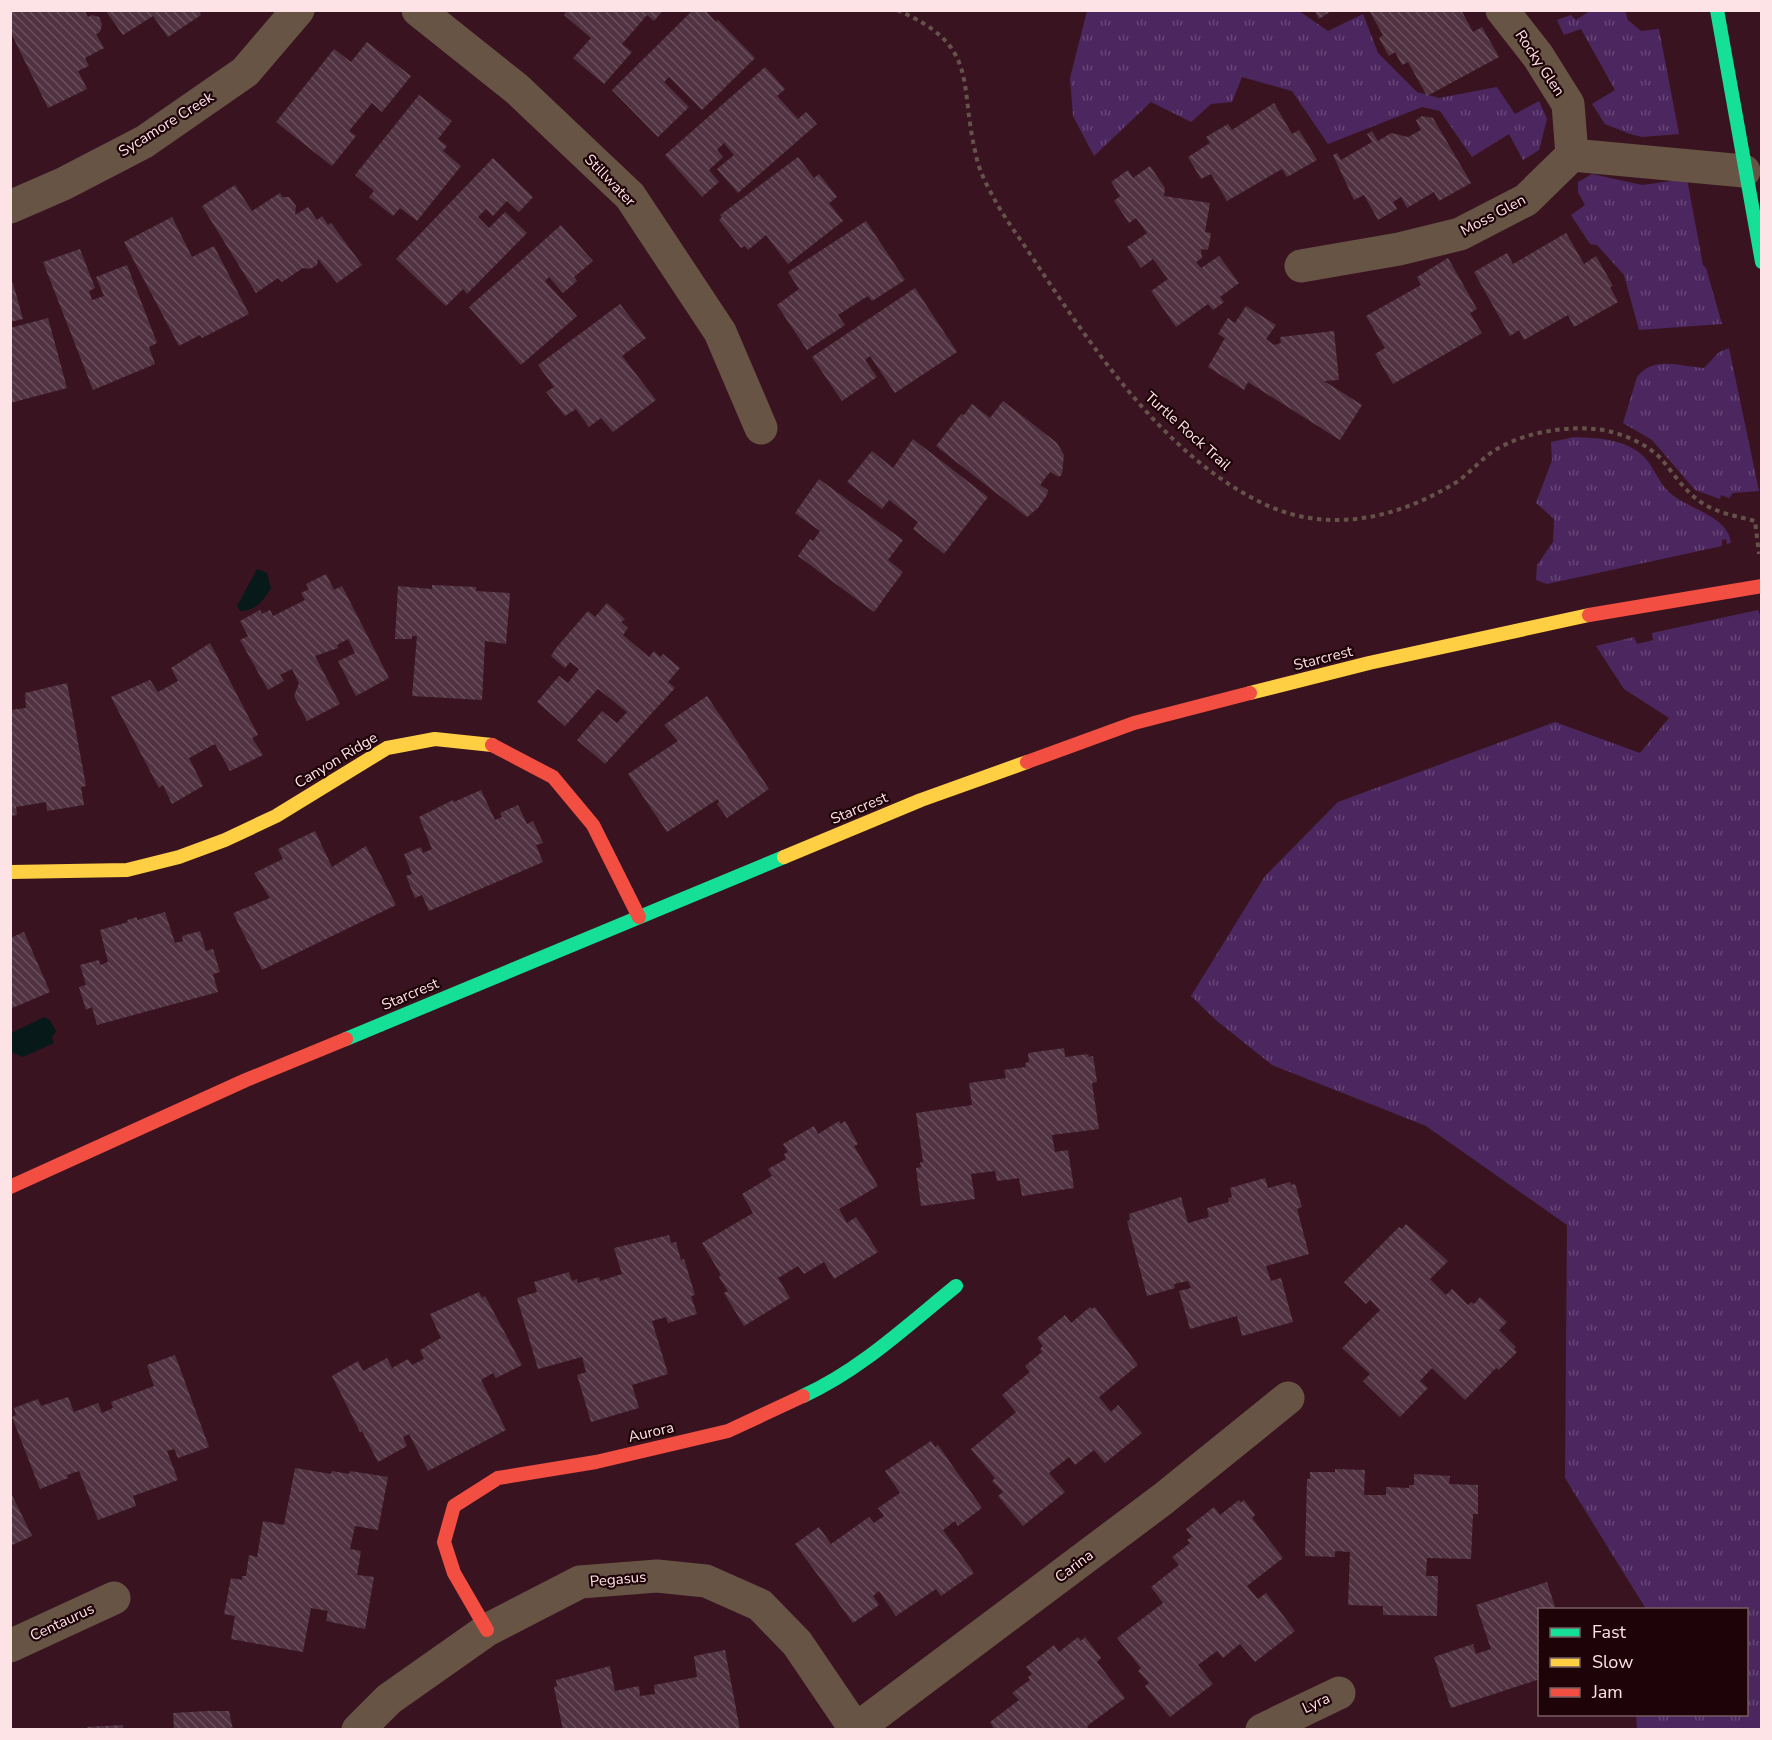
<svg xmlns="http://www.w3.org/2000/svg" width="1772" height="1740" viewBox="0 0 1772 1740" font-family="'Nunito Sans',sans-serif">
<style>
.grass{fill:url(#grass-tufts)}
.water{fill:#08191a}
.building{fill:url(#building-back-hatch)}
.lines{fill:none;stroke-linecap:round;stroke-linejoin:round}
.path{stroke:#65524a;stroke-width:4;stroke-dasharray:4.5 4.5;stroke-linecap:butt}
.street{stroke:#675444;stroke-width:33}
.fast{stroke:#16e098;stroke-width:14}
.slow{stroke:#ffcf43;stroke-width:14}
.jam{stroke:#f24e42;stroke-width:14}
.labels{text-anchor:middle;stroke-width:4.5;stroke-linejoin:round;paint-order:stroke}
.street-label{font-size:15px;fill:#fde2e6;stroke:#1e0409}
</style>
<defs>
<pattern id="grass-tufts" width="24" height="20" patternUnits="userSpaceOnUse" patternTransform="scale(1.5)"><rect width="24" height="20" fill="#4c275f"/><path d="M3 7l-1-3M5 7V3M7 7l1-3M15 17l-1-3M17 17v-4M19 17l1-3" fill="none" stroke="#674676"/></pattern>
<pattern id="building-back-hatch" width="6" height="6" patternUnits="userSpaceOnUse" patternTransform="scale(1.5)"><rect width="6" height="6" fill="#513240"/><path d="M-1 5l2 2M0 0l6 6M5-1l2 2" fill="none" stroke="#6b4f5c"/></pattern>
</defs>
<rect width="100%" height="100%" fill="#391420"/>
<path class="grass" d="M1591,10l34,1 3,9 13,11 18,-2 20,105 -37,3 -12,-3 -25,-10 -13,-20 23,-14 -34,-61 -17,6 -7,-15 14,-5 5,5z
M1087,11h212l29,20 35,-17 15,39 39,39 22,6 58,-11 18,27 24,-13 8,18 -8,31 -16,10 -14,-26 -37,23 -32,-46 -18,-4 -94,37 -36,-53 -50,-14 -10,25 -21,2 -20,18 -40,-20 -57,54 -21,-40 -3,-38z
M1592,174l50,11 45,-6 16,86 3,3 16,56 -83,6 -15,-55 -27,-30 -7,-1 -19,-29 14,-10 -7,-13v-10z
M1729,348l30,143 -26,2 -4,5 -8,-3 -1,4 -25,-9 -43,-50 -29,-17 14,-46c17,-22 44,-10 67,-9l15,-16z
M1574,437c23,1 49,2 67,17 12,10 17,28 28,38 19,18 59,23 62,51l-4,1 -1,-5 -4,1v6l-175,38 -11,-4 1,-15 16,-23 1,-23 -18,-16 16,-43 -1,-18z
M1758,610l4,10 -1,1109h-124l-1,-14 110,-1v-104l-100,-1 -81,-131 2,-253 -141,-99 -154,-61 -55,-44 -26,-25 74,-120 73,-74 217,-80 85,31 29,-35 -45,-29 -28,-43 38,-9 3,7 16,-4 -1,-7z"/>
<path class="water" d="M257,569l10,4 4,15c-7,12 -15,23 -31,23l-3,-5z
M44,1017l6,3 6,11 -4,7 2,5 -31,14 -12,-5v-19z"/>
<path class="building" d="M15,10h69l4,7 4,-2 7,2 3,7 -2,8 -4,2 8,14 -19,10 4,8 -11,5 9,18 -39,19 -38,-77v-18z
M105,10h94l2,5 -33,22 -15,-21 -30,19z
M567,10h96l-9,11 -7,-6 -25,29 10,8 -28,32 -31,-26 18,-20 -27,-23z
M693,10h12l11,12 2,-2 37,38 -53,52 -33,-33 -5,5 25,25 -31,30 -46,-47z
M1314,10h19l-14,9z
M1373,10h88l12,22 9,-5 17,30 -72,39 -19,-34 -6,3 -7,-13 -6,4 -10,-18 4,-3 -13,-23z
M367,42l44,34 -29,36 -10,-9 -23,28 7,5 -24,30 -56,-44 58,-73 17,13z
M765,67l20,22 -8,7 21,23 8,-7 11,12 -79,69 -21,-24 17,-14 -10,-12 -7,7 6,7 -14,13 10,12 -17,15 -37,-42z
M419,95l33,26 -14,18 9,7 -4,5 18,15 -44,55 -17,-13 -7,8 -24,-19 5,-6 -19,-16z
M1274,103l18,31 7,-4 18,30 -30,17 -5,-8 -55,32 -16,-27 -10,5 -13,-22 22,-14 -4,-6 22,-13 4,6z
M1422,116l11,2 38,65 -32,18 -5,-9 -27,16 -6,-11 -8,5 4,7 -19,11 -14,-25 -10,5 -21,-45 4,-2 4,7 31,-18 -5,-8 5,-3 6,10 13,-8 17,4 13,-7 -5,-10z
M798,157l16,21 5,-4 18,23 -8,6 14,18 -55,43 -22,-29 -18,15 -3,-4 -4,2 -22,-28 3,-3 -2,-2z
M493,158l40,39 -14,15 -12,-11 -14,15 -7,-7 -8,8 11,11 16,-16 22,21 -60,61 -4,-5 -17,17 -50,-47z
M1150,166l15,22 -1,8 46,7 -5,29 6,1 -3,17 -7,-1 1,9 -6,4 5,6 18,-12 20,27 -19,14 4,5 -11,8 -5,-6 -32,23 -25,-36 17,-12 -15,-20 -12,9 -14,-21 20,-14 -11,-15 -7,5 -15,-22 6,-5 -9,-14 17,-12 5,8z
M235,185l17,26 28,-18 2,4h7l7,9 -1,9 13,-8 9,13 5,-4 6,9 3,-2 31,42 -25,18 -19,-24 -1,6 -7,4 -7,-1 -21,14 -4,-4 -22,15 -54,-87z
M172,217l20,40 22,-11 35,68 -47,24 -2,-3 -21,11 -55,-104z
M866,221l39,59 -33,21 -4,-5 -30,19 7,10 -38,25 -30,-45 22,-16 -11,-17z
M561,225l32,36 -19,16 3,4 -14,12 -14,-16 -4,4 32,35 -56,49 -52,-58z
M1566,233l18,31 12,-8 17,30 -3,1 8,15 -44,25 -6,-12 -44,25 -5,-10 -9,6 -36,-64 33,-19 6,11z
M80,249l15,39 -6,3 3,9 12,-4 -8,-19 31,-12 30,78 -8,4 6,17 -62,26 -50,-128z
M1448,258l29,51 -7,4 12,20 -89,51 -18,-30 10,-6 -19,-32 55,-31 -4,-8z
M10,283h3l10,36 -13,3z
M915,288l42,64 -62,41 -25,-37 -5,4 12,17 -35,24 -30,-44z
M620,304l26,34 -24,18 34,44 -43,32 -12,-14 -12,9 -13,-18 -11,7 -19,-24 8,-5 -16,-22z
M1246,306l30,19 -10,14 8,6 7,-2 -1,-6 54,-6 5,49 -15,1 38,24 -22,35 -92,-58 -4,8 -36,-23 17,-29 -7,-4 10,-16 7,5z
M48,318l19,70 -57,15v-75z
M1003,401l54,42 7,12 -2,19 -3,3 -9,-5 -10,13 8,5 -1,5 -9,13 -11,9 -91,-71 25,-32 3,1 8,-11 18,14z
M913,439l75,58 -44,57 -31,-25 5,-7 -29,-22 -7,9 -35,-27 25,-31 21,17z
M819,479l84,61 -15,20 15,12 -29,40 -76,-56 12,-17 3,2 7,-10 -25,-18z
M326,574l8,16 8,-4 47,92 -33,18 -18,-35 17,-8 -7,-14 -11,6 1,3 -23,8 25,48 -33,17 -13,-25 5,-13 -7,-14 -12,6 4,6 -16,9 -28,-50 8,-4 -8,-15 20,-11 2,4 8,-4 3,6 32,-16 -4,-7 8,-4 -3,-5z
M432,585l44,2v4l34,2 -4,51 -21,-3 -3,59 -70,-4 5,-60h-5v3h-17l3,-53 34,3z
M607,603l18,16 -4,3 7,6 -5,7 26,22 5,-6 6,6 3,-3 17,14 -12,14 7,6 -70,76 -28,-24 25,-29 15,12 10,-11 -29,-23 -33,37 -28,-24 22,-26 9,7 11,-14 -9,-7 -5,6 -14,-12 5,-8 32,-37 7,6z
M210,643l48,92 -6,3 11,17 -33,16 -15,-27 -26,14 14,28 -31,18 -9,-19 -4,3 -48,-91 39,-17 8,12 20,-11 -7,-13z
M67,683l19,103 -5,1 3,18 -37,6 -1,-9 -30,5 1,8 -7,1v-106l16,-2 -1,-15z
M707,696l62,93 -42,29 -10,-14 2,-2 -1,-3 -51,33 -39,-58 50,-33 -14,-16z
M481,790l14,30 7,-3 -2,-4 18,-8 9,19 6,-3 10,22 -7,2 7,17 -114,49 -7,-16 -7,3 -9,-22 6,-2 -8,-20 17,-7 2,6 9,-4 -13,-32 34,-17 1,2z
M315,831l17,36 34,-21 30,59 -134,65 -29,-57 37,-15 -16,-25 29,-14 -5,-10z
M165,912l10,31 8,-2 -1,-5 18,-5 6,20 7,-2 7,23 -7,2 5,18 -121,33 -5,-18 -6,3 -7,-23 7,-2 -6,-20 19,-5 1,5 8,-3 -8,-32 28,-8 -1,-2 10,-3v3z
M24,932l26,60 -40,17v-71z
M1064,1048l1,9 23,-3 1,3 4,-1 4,26 -5,1 7,46 -47,6 3,17 13,-2 6,38 -52,8 -3,-18 -22,3 -2,-10 -24,3 4,25 -54,7 -5,-38 5,-1 -1,-5h3l-7,-49 56,-8 -3,-22 37,-5 -2,-8 22,-3 -1,-4 4,-1 -1,-9z
M839,1121l2,3 4,-3 13,23 -4,2 24,40 -39,23 8,14 9,-6 22,35 -44,27 -10,-17 -20,12 -6,-8 -20,12 12,20 -46,28 -20,-33 4,-2 -9,-14 2,-2 -19,-32 51,-30 -11,-19 30,-18 -4,-7 18,-10 -2,-5 4,-2 -5,-8 31,-18 4,8z
M1265,1178l3,10 22,-6 1,3 4,-1 7,23 -5,2 12,45 -43,12 5,15 10,-3 12,44 -51,14 -5,-20 -47,13 -11,-38 12,-3 -3,-7 -14,3 1,4 -28,8 -20,-75 3,-1 -1,-6 52,-17 7,26 21,-6 -2,-9 22,-6 -1,-4 4,-1 -2,-9z
M1406,1224l42,37 -18,18 16,16 6,-6 16,16 3,-3 3,2 6,-7 27,25 -8,8 17,17 -2,2 3,3 -18,18 -3,-2 -31,32 -33,-32 -12,13 8,7 -28,29 -37,-36 7,-7 -28,-26 38,-38 -10,-10 -4,4 -22,-22 55,-55 3,2z
M669,1235l2,8 5,-1 5,18 3,-1 11,36 -4,1 6,18 -29,9 -2,-6 -14,4 16,53 -36,11 7,23 -48,14 -14,-47 9,-3 -4,-15 -44,12 -21,-71 20,-6 -3,-10 35,-10 3,9 5,-2 1,4 21,-6 1,4 22,-7 -8,-26z
M479,1292l3,6 3,-2 37,69 -26,13 -3,-5 -12,7 25,50 -78,41 -19,-37 -6,3 4,9 -29,16 -16,-31 -2,1 -28,-56 26,-15 5,10 24,-13 5,10 16,-9 4,6 12,-6 -4,-9 21,-12 -11,-24z
M1090,1307l2,2 3,-2 43,58 -39,32 12,15 7,-7 24,28 -37,30 -11,-13 -19,15 -6,-8 -20,16 16,19 -42,34 -25,-30 5,-4 -11,-11 3,-3 -24,-29 45,-37 -14,-17 28,-23 -5,-6 17,-14 -2,-3 3,-3 -6,-8 28,-23 6,8z
M175,1355l34,92 -31,11 -4,-9 -7,2 11,29 -45,16 3,10 -38,14 -19,-49 -12,4 1,3 -28,11 -28,-72 4,-2 -2,-7 24,-9 3,7 27,-9 6,15 24,-9 4,10 11,-5 -2,-6 43,-16 -7,-21z
M931,1441l4,6 3,-2 44,63 -24,18 -3,-5 -12,9 31,43 -33,23 -5,-7 -40,27 -17,-25 -6,5 6,9 -26,18 -58,-79 24,-17 12,17 38,-27 5,6 10,-7 -6,-8 22,-15 -15,-22z
M295,1468l36,6 1,-3 17,3 1,-3 38,6 -10,53 -23,-4 -5,23 11,2 -4,24 17,2 -9,52 -39,-8 2,-10 -17,-3 -8,44 -72,-13 4,-23 -11,-2 7,-36 11,2v-4h4l3,-21 8,2 6,-36 21,4z
M1335,1469l30,1 -1,25h22v-8l23,1v-3h5v-11l36,2 -1,8 29,1v29h-5l-2,45 -44,-1 -1,18h12l-1,40 -54,-1v-9l-35,-1 2,-53 -15,-1v6l-30,-1 2,-77h3v-7h25z
M10,1491l22,45 -22,10z
M1239,1500l1,3 4,-3 11,15 -3,3 31,40 -36,28 11,13 8,-6 29,38 -40,31 -15,-18 -17,14 -6,-7 -19,14 15,19 -43,33 -25,-31 4,-3 -11,-12 3,-3 -24,-30 46,-35 -12,-16 28,-22 -7,-8 18,-14 -3,-3 5,-3 -6,-8 28,-22 6,8z
M1547,1582l9,28h-16v69l-89,29 -17,-51 39,-13 3,10 15,-5 -15,-44z
M1078,1637l3,4 4,-4 16,21 -4,4 28,36 -38,28 2,4h-94l-5,-8 29,-22 -7,-7 18,-13 -2,-3 4,-3 -6,-7 28,-22 5,7z
M725,1650l15,80h-177l-9,-43 3,-1 -1,-6 54,-14 5,25 24,-5 1,10 15,-2 -1,-9 43,-8 -3,-21z
M208,1711h21l4,19h-59l-1,-17z
M123,1725v5h-36v-3z"/>
<g class="lines">
<path class="path" d="M897,10c84,36 61,72 79,145 3,17 13,34 21,49 13,22 29,43 43,65 56,84 125,185 218,232 65,34 137,19 197,-18 15,-9 26,-25 42,-34 27,-16 66,-23 98,-20 22,2 53,14 68,32 14,17 26,36 46,46 14,7 31,10 46,14l4,33"/>
<path class="street" d="M418,10l99,79 113,107 90,136 41,96
M1502,10l36,46 30,48 4,51
M10,207l53,-23 81,-42 101,-70 53,-62
M1301,266l98,-17 61,-15 66,-34 46,-45 172,16
M10,1646l104,-48
M358,1730l31,-31 98,-69 93,-48 77,-6 49,5 54,24 37,38 59,87
M855,1730l308,-231 125,-101
M1262,1730l77,-37"/>
<path class="fast" d="M1717,10l45,252
M346,1039l438,-182
M803,1396c56,-25 105,-71 153,-110"/>
<path class="slow" d="M1250,693l119,-30 220,-48
M784,857l137,-57 106,-38
M10,872l117,-2 52,-13 46,-17 51,-24 111,-68 48,-9 57,6"/>
<path class="jam" d="M1589,615l173,-29
M492,745l61,32 40,48 46,92
M1027,762l107,-39 116,-30
M10,1187l236,-107 100,-41
M487,1630l-33,-57 -10,-31 10,-36 44,-28 98,-16 132,-31 75,-35"/>
</g>
<g class="labels">
<g class="street-label">
<text transform="translate(1540 63) rotate(56)" y="5">Rocky Glen</text>
<text transform="translate(166 124) rotate(-32)" y="5">Sycamore Creek</text>
<text transform="translate(610 180) rotate(46)" y="5">Stillwater</text>
<text transform="translate(1493 215) rotate(-28)" y="5">Moss Glen</text>
<text transform="translate(1188 431) rotate(42)" y="5">Turtle Rock Trail</text>
<text transform="translate(1323 658) rotate(-14)" y="5">Starcrest</text>
<text transform="translate(336 760) rotate(-31)" y="5">Canyon Ridge</text>
<text transform="translate(859 808) rotate(-23)" y="5">Starcrest</text>
<text transform="translate(410 994) rotate(-23)" y="5">Starcrest</text>
<text transform="translate(651 1432) rotate(-13)" y="5">Aurora</text>
<text transform="translate(1074 1566) rotate(-37)" y="5">Carina</text>
<text transform="translate(618 1579) rotate(-5)" y="5">Pegasus</text>
<text transform="translate(62 1622) rotate(-25)" y="5">Centaurus</text>
<text transform="translate(1316 1703) rotate(-25)" y="5">Lyra</text>
</g>
</g>
<rect width="1772" height="1740" fill="none" stroke="#fde2e6" stroke-width="24"/>
<rect x="1538" y="1608" width="210" height="108" fill="#1e0409" stroke="#775d61" stroke-width="1.5"/>
<rect x="1550" y="1628" width="30" height="9" fill="#16e098" stroke="#775d61" stroke-width="1.5"/>
<text x="1592" y="1638" font-size="18" fill="#fde2e6">Fast</text>
<rect x="1550" y="1658" width="30" height="9" fill="#ffcf43" stroke="#775d61" stroke-width="1.5"/>
<text x="1592" y="1668" font-size="18" fill="#fde2e6">Slow</text>
<rect x="1550" y="1688" width="30" height="9" fill="#f24e42" stroke="#775d61" stroke-width="1.5"/>
<text x="1592" y="1698" font-size="18" fill="#fde2e6">Jam</text>
</svg>
